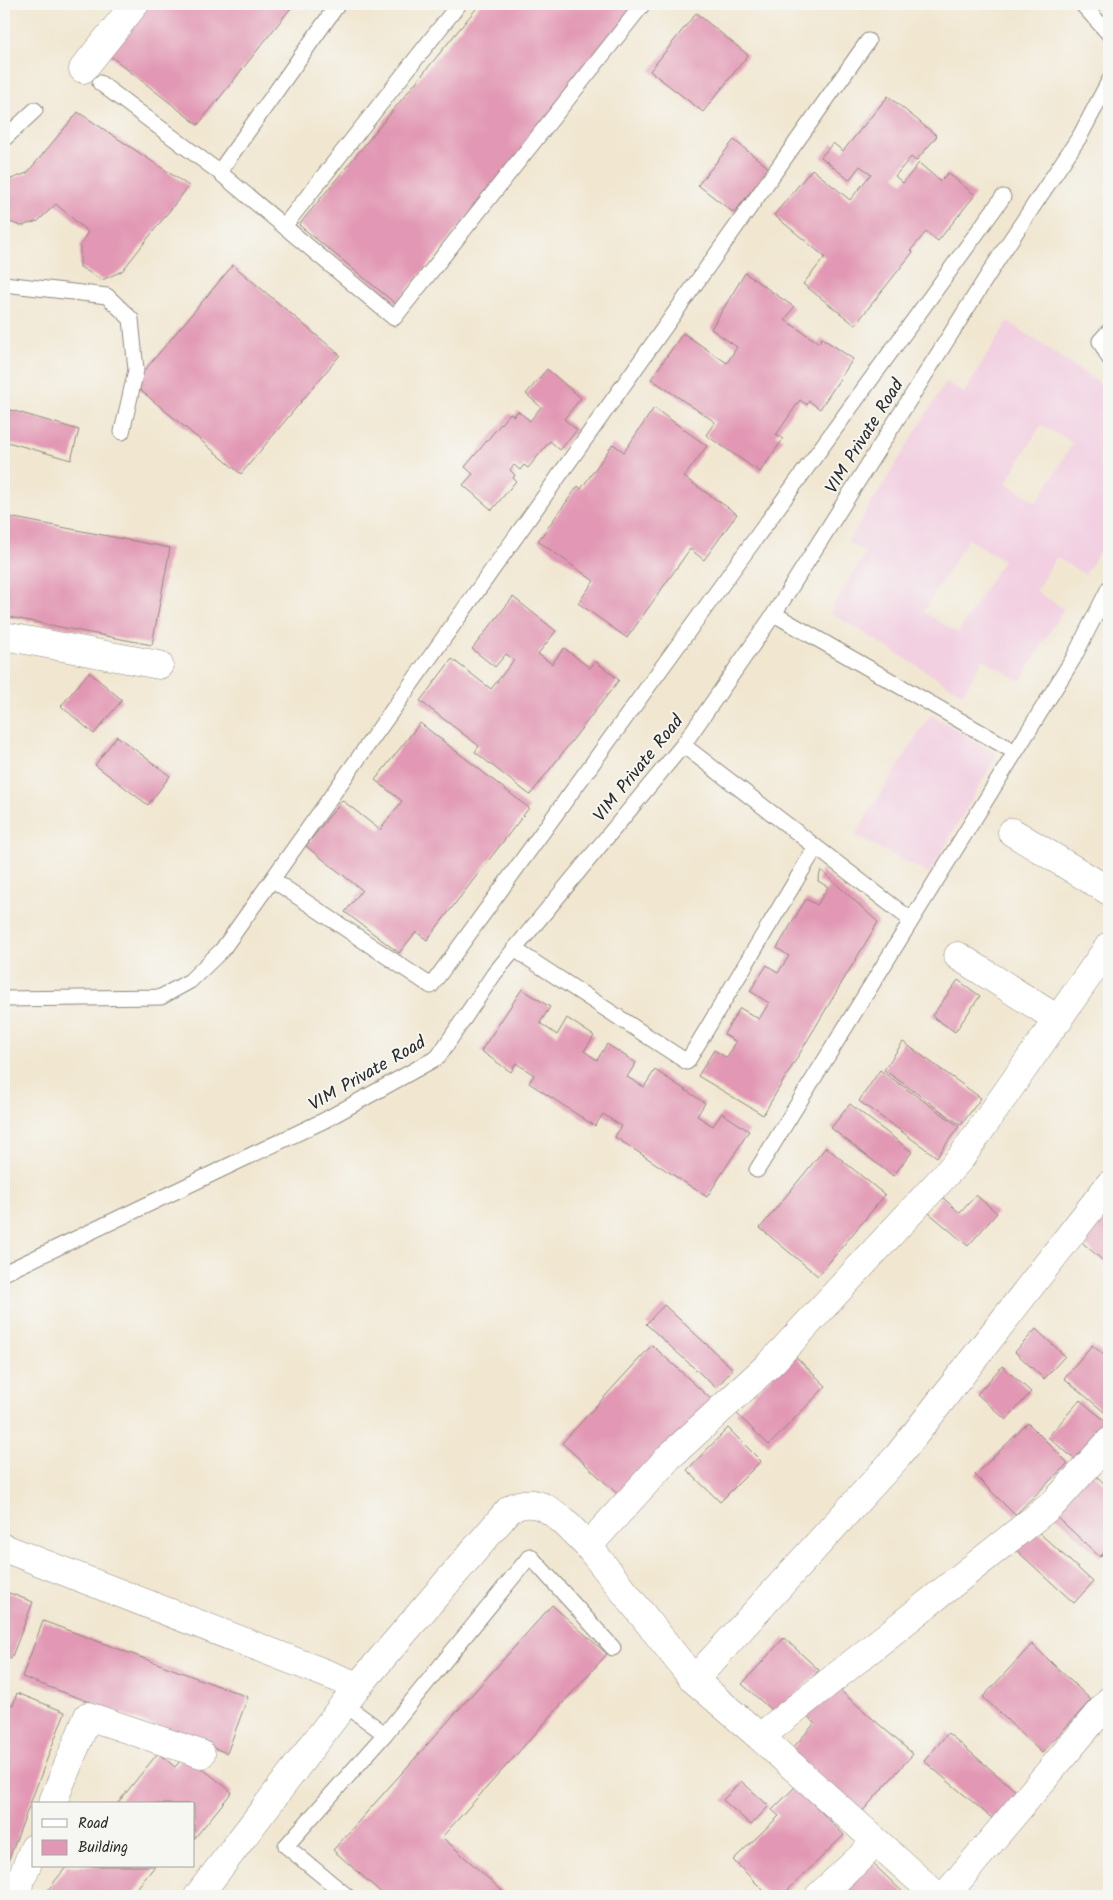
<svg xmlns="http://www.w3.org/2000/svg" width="1113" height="1900" viewBox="0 0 1113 1900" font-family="Kalam,sans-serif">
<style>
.built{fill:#f2cfe1;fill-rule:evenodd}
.building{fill:#e298b4}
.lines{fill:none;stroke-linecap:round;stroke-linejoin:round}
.lane-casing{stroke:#8e897e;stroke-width:17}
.street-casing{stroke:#8e897e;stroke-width:29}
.lane{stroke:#fff;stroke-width:15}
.street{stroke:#fff;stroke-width:28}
.labels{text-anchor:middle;stroke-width:4;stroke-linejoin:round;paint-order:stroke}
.street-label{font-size:18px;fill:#2b2b2b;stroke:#f6f6f2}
</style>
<rect width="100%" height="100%" fill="#f6f6f2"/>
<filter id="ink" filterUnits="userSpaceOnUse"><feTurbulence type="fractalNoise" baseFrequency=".02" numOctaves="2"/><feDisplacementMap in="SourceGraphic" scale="10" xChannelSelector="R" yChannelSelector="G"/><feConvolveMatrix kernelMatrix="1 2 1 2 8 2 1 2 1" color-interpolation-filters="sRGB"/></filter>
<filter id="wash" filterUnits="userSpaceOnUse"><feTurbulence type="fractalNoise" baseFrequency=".0096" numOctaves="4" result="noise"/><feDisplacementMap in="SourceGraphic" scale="20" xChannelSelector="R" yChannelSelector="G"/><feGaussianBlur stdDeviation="1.12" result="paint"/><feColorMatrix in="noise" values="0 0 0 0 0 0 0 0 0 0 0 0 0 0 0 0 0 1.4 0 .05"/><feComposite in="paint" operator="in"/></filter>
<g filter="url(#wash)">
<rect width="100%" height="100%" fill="#f1e7d1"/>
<path class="built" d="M1008,321l101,69v145l-24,40 -29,-18 -20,34 28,18 -44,72 -37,-22 -20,35 -133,-82 36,-59 -18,-11 98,-160 18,11zM1041,425l32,18 -36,59 -31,-19zM968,539l35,21 -45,73 -35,-21z
M931,714l66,41 -68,119 -74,-39z"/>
<g id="blocks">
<path class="building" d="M141,4h153l-96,121 -94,-74z
M480,4h162l-246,300 -97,-79z
M696,13l52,42 -45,57 -53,-41z
M888,96l49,40 -21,25 -5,-4 -16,19 8,7 16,-20 21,18 8,-8 27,22 -37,46 -12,-9 -15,18 2,2 -58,73 -52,-41 22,-27 -51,-42 38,-46 38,31 21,-26 -11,-8 -11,14 -28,-23 12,-14 10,8z
M78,112l111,74 -67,85 -20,9 -22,-13v-21l8,-14 -32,-28 -18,17 -17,5 -17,-6v-35l7,-6 16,-6z
M734,140l35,28 -35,45 -36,-28z
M233,265l107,90 -99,119 -108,-90z
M745,273l49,34 -9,13 34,23 3,-5 31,21 -33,50 -11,-8 -2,4 -7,-5 -24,35 7,4 -23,33 -54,-37 9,-13 -64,-43 32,-46 44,30 10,-16 -26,-18z
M547,369l34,29 -17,21 13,11 -17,20 -10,-9 -22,27 -4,-3 -4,5 -6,-5 -4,5 5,5 -2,3 3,3 -24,29 -29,-25 10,-11 -8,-7 45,-54 4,3 4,-5 12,10 11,-14 -15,-13z
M4,408l75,22 -8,30 -67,-19z
M654,408l53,38 -23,31 53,37 -33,46 -14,-11 -63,89 -49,-35 16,-22 -56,-40 40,-55 3,3 32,-45 11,8z
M4,516l166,32 -18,97 -148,-29z
M513,597l43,34 -18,23 14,10 12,-16 26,20 5,-7 24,19 -89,115 -55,-43 4,-6 -59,-45 32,-42 39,30 23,-29 -8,-6 -11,13 -23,-18z
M89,672l33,28 -28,34 -33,-28z
M420,723l109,85 -102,132 -11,-8 -17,21 -54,-41 17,-22 -56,-44 36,-46 38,30 22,-29 -27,-21z
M117,736l53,40 -22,29 -53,-40z
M821,870l57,52 -115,193 -65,-39 16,-26 13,8 9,-16 -12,-8 16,-26 19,11 10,-16 -19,-12 17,-26 11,8 11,-17 -12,-8 29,-49 11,6 11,-18 -10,-6z
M958,980l22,16 -25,36 -23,-16z
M522,989l28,18 -10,16 17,12 10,-17 27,18 -10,15 13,9 10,-16 29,19 -9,14 17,10 11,-17 50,33 -8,13 16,10 9,-13 27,18 -42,66 -92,-60 6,-11 -18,-12 -8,12 -66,-43 5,-8 -18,-12 -5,9 -30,-21z
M903,1042l78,56 -20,27 -77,-55z
M880,1070l79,56 -22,31 -78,-56z
M850,1104l62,48 -19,24 -62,-48z
M826,1147l59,48 -67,81 -58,-48z
M976,1195l21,18 -29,33 -39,-33 13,-16 18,16z
M1109,1200v66l-32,-28z
M664,1305l69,64 -17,19 -70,-64z
M1036,1329l29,27 -21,23 -29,-27z
M652,1345l60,55 -90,98 -60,-55z
M1092,1345l17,14v47l-5,6 -40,-34z
M793,1354l33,32 -57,59 -33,-32z
M1002,1366l29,26 -25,28 -29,-26z
M1080,1400l29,24 -32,37 -29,-24z
M1028,1423l40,40 -53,52 -40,-40z
M728,1428l33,33 -41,41 -33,-32z
M1091,1471l18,17v59l-9,10 -47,-44z
M1035,1529l58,53 -19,21 -58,-53z
M4,1591l29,11 -22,57 -7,-3z
M552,1605l55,49 -165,183 66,59h-123l-52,-46z
M43,1621l205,76 -21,56 -205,-76z
M784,1638l35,32 -41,46 -36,-32z
M1032,1644l59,56 -49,53 -59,-56z
M833,1684l80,70 -53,60 -70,-63 25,-28 -9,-8z
M17,1693l48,19 -61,160v-171l9,4z
M948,1733l76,65 -24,27 -76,-64z
M158,1753l17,14 10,-12 47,37 -38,47v-35h-77z
M741,1781l28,25 -18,19 -28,-25z
M796,1786l48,49 -62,61h-13l-36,-36 46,-44 -7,-6z
M869,1860l38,36h-72z
M67,1866h88l-24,30h-88z"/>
</g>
</g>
<g filter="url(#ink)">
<use href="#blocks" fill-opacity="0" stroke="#8e897e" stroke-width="1"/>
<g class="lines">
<defs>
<path id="lane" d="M1082,4l27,30
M100,83l119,89 175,146 249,-314
M4,139l31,-29
M219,172l119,-168
M285,225l174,-221
M4,284l103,12 24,23 5,51 -14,62
M1109,331l-9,10 9,17
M774,614l241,138
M683,745l228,175
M273,880l158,106 572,-789
M514,949l173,113 129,-215
M4,999l157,-2 29,-16 32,-31 646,-909
M757,1170l316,-511 36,-71
M4,1273l321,-153 113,-63 56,-83 189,-229 91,-131 226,-358 80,-120 29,-55
M344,1704l41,30 -99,112 61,50
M385,1734l145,-178 83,92"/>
<path id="street" d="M83,69l52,-65
M4,636l155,29
M1012,832l97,59
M1109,946l-149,213 -188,203 -103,95 -81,89 106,134 66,57 294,-234 55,-61
M958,956l101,64
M4,1548l354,138 151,-176c32,-21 57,15 79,36
M694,1680l204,-224 211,-271
M760,1737l177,159
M52,1804l36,-88 113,38
M14,1896l20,-48
M198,1896l160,-210
M819,1896l58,-54
M945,1896l164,-195"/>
</defs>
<use href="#lane" class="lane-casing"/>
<use href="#street" class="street-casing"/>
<use href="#lane" class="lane"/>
<use href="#street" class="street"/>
</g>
</g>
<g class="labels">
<g class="street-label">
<text transform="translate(864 436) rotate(-58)" y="6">VIM Private Road</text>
<text transform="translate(638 768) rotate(-51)" y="6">VIM Private Road</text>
<text transform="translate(367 1073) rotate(-30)" y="6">VIM Private Road</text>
</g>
</g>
<rect width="1113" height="1900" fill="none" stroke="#f6f6f2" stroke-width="20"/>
<rect x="32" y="1802" width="162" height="65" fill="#f6f6f2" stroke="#a5a5a2"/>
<rect x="42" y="1819" width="25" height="8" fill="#ffffff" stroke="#a5a5a2"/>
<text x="78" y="1828" font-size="15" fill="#2b2b2b">Road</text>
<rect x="42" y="1840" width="25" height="15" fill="#e298b4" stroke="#a5a5a2"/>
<text x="78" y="1852" font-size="15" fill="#2b2b2b">Building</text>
</svg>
